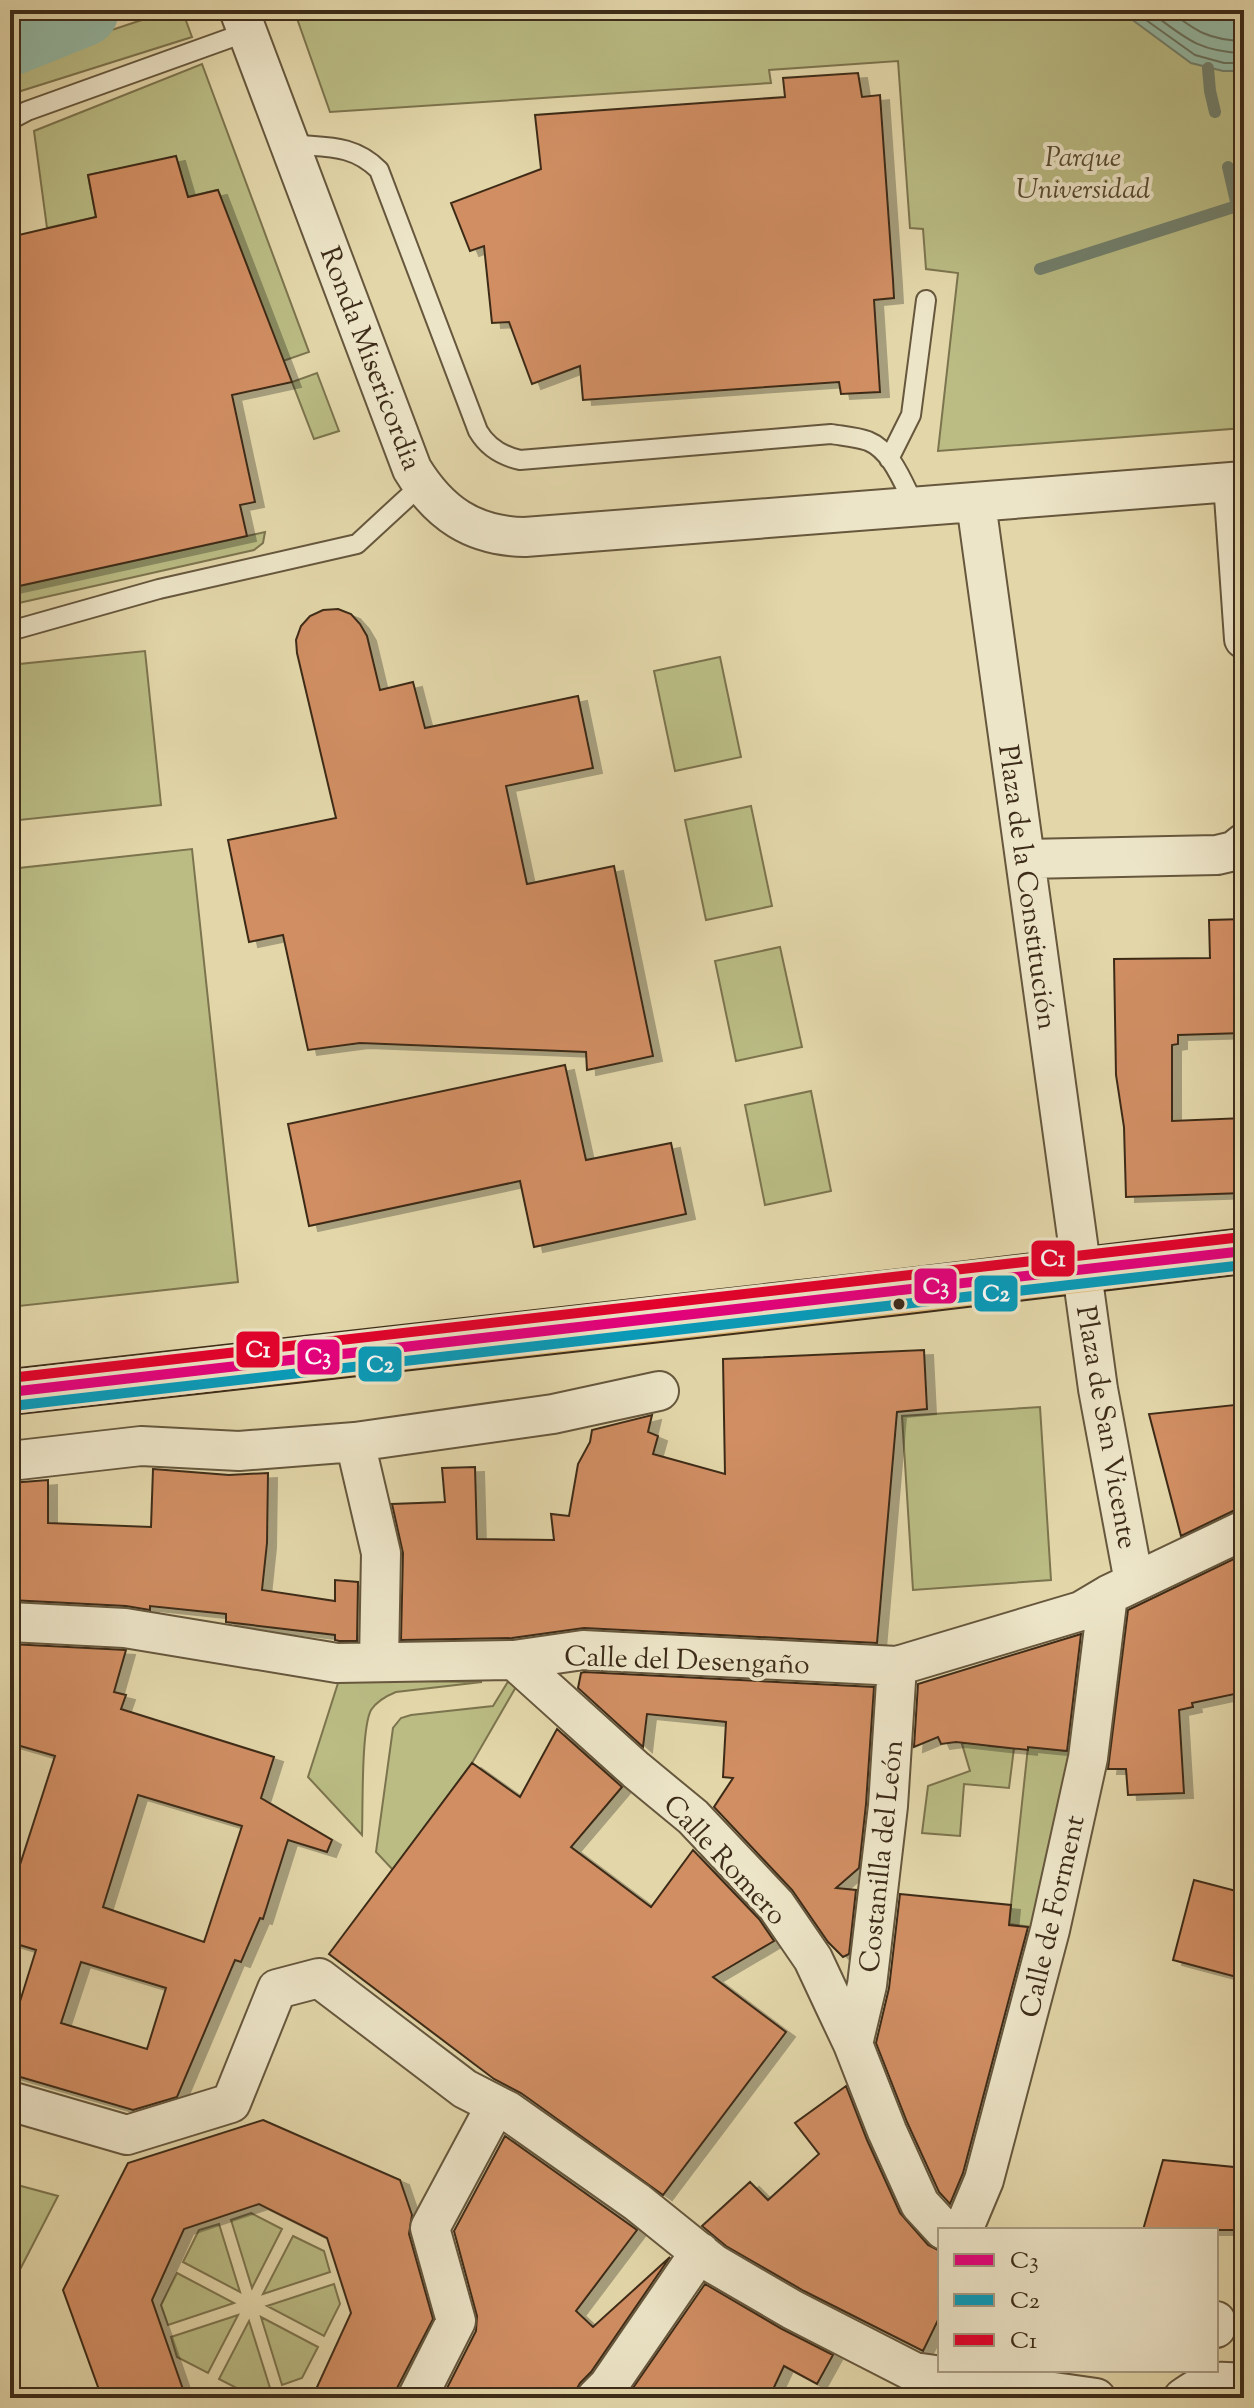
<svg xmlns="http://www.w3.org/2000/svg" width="1254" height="2408" viewBox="0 0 1254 2408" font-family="'Sorts Mill Goudy',serif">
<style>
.green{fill:#babc84;stroke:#7c744e;stroke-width:2}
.water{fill:#95baa6;stroke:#72816e;stroke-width:2}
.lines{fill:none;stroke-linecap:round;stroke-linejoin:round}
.shore{stroke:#697360;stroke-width:2}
.stream{stroke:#72816e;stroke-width:12}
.river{stroke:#95baa6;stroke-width:74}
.building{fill:#d18e63;stroke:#3d2c19;stroke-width:2;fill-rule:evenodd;filter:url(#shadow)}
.lane-casing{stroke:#66573d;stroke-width:22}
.street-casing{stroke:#66573d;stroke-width:42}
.primary-casing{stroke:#3d2c19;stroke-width:48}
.lane{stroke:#ede5c8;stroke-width:18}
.street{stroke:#ede5c8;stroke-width:38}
.primary{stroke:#e2bc75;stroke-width:44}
.bus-1-casing{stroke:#ede5c8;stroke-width:16}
.bus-2-casing{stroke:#ede5c8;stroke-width:16}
.bus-3-casing{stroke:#ede5c8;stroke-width:16}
.bus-1{stroke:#e5007d;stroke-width:10}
.bus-2{stroke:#069cbc;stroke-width:10}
.bus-3{stroke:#e4002b;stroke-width:10}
.bus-dot{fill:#3d2c19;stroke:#ede5c8;stroke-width:3}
.labels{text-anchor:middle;stroke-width:8;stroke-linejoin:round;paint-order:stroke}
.park-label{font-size:28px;font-style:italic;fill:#56492e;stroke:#ede5c8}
.street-label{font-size:28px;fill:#3d2c19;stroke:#ede5c8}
.line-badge{stroke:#ede5c8;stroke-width:3}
.badge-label{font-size:22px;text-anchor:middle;font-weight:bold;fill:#fff}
</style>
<defs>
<filter id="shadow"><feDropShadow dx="9" dy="5" stdDeviation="0" flood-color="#0004"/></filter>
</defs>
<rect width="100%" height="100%" fill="#e3d7aa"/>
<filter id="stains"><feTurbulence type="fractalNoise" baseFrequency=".0025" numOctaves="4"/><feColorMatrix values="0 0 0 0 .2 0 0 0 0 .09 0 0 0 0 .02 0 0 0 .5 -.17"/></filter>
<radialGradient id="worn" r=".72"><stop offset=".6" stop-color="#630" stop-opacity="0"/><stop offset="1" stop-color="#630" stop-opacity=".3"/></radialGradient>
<path class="green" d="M172,10h10l10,27 -171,54 -11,6v-31l11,-6z
M294,10h950v418l-306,23 20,-178 -32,-4 -3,-40 -13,-1 -12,-167 -129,9 2,13 -441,29z
M202,64l107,288 -26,9 -66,-171 -29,7 -12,-40 -88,18 8,42 -49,11 -13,-97z
M317,373l22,58 -25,8 -22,-57z
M265,532l-2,11 -9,7 -244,55v-17z
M145,651l16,154 -151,16v-156z
M720,657l21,100 -66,14 -21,-100z
M751,806l21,100 -66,14 -21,-100z
M192,849l46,433 -228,25v-438z
M780,947l22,100 -66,14 -21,-100z
M811,1091l20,100 -66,14 -20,-100z
M1040,1407l11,173 -138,10 -11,-174z
M339,1680l143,2 -86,10c-10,4 -19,9 -25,18 -10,19 -8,100 -9,125l-54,-58z
M509,1680h11l-48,83 -79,107 -17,-18 17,-124 8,-10 10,-3 82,-9z
M991,1732l-2,14 25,2 -5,40 -45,-4 -4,52 -38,-3 6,-47 42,-15 -8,-27z
M1028,1747l48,5 -44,175 -23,-3z
M10,2183l48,13 -47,91h-1z
M251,2213l31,16 -30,59 -21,-68z
M219,2224l21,68 -57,-30 16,-32z
M293,2236l31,15 6,21 -67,22z
M177,2273l57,30 -66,22 -7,-20z
M334,2284l6,20 -16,32 -57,-30z
M238,2315l-30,58 -31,-16 -6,-20z
M261,2317l57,30 -16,31 -20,7z
M249,2321l21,67 -20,7 -31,-16z"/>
<path class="water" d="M1119,10h125v61h-21l-32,-8z"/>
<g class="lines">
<path class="shore" d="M1132,10l63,45 29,8h20
M1148,10c36,27 50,42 96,43
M1168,10c28,21 40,30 76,31"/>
<path class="stream" d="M1208,68l2,23 5,21
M1228,167l9,39
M1040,269l203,-65"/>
<path class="river" d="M10,39l72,-29"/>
</g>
<path class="building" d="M858,73l4,24 18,-2 13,185 1,18 -20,2 6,92 -39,2 -2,-12 -256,18 -3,-34 -48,18 -23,-62 -17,1 -8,-77 -14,5 -19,-48 90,-34 -6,-54 250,-18 -2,-19z
M176,156l12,41 30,-7 74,192 -60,13 23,107 -15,3 7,31 -237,52v-351l86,-20 -8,-42z
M338,609l13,5 9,10 7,12 13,54 33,-8 12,46 153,-32 15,72 -87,18 21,98 87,-18 39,190 -66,14 -1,-18 -226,-9 -52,7 -25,-115 -34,7 -21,-102 108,-22 -39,-165 -1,-13 5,-14 9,-10 13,-6z
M1244,919v114l-66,2v9l-6,1v76l72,-3v75l-118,4 -2,-70 -8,-52 -2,-116 96,-1 -1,-38z
M565,1065l21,95 85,-17 15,71 -152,33 -14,-66 -211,45 -21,-102z
M924,1350l3,59 -30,3 -20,231 -293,-15 -72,10 -111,2 2,-87 -11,-49 53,-2 -3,-34 33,-1 2,72 77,1 -3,-26 18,2 9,-52 12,-22 2,-12 60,-15 -4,17 10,4 -5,18 72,20 -2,-115z
M1244,1404v104l-9,2 -54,26 -32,-122z
M153,1469l76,6 39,-2 -1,70 -5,47 73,11v-21l23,2 -1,59h-18l-4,-1v-5l-109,-13v-8l-76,-8v4l-24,-4 -116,-6v-117l38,-3v43l103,4z
M1244,1554v138l-52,11 1,4 -14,3 5,83 -56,2 -2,-26h-18l20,-159z
M1081,1634l-14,117 -39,-4v3l-72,-8 -15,2 -3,-7 -24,10 4,-63z
M10,1644l116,6 -12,42 12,3 -5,14 153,48 -13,41 71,42 -5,12 -39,-12 -25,79 -3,-1 -19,44 -6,-2 -58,137 -44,13 -123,-36v-66l7,3 19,-61 -26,-8v-70l7,2 38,-118 -45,-13zM138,1795l104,31 -38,116 -101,-35zM81,1962l85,26 -19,61 -86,-26z
M584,1672l290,15 -8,117 -7,64 -23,20 20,2 -7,64 -6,3 -15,-15 -36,-52 -78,-83 19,-29 -10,-1 3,-55 -79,-8 -4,33 -65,-59 3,-15z
M557,1729l65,58 -51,60 80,60 42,-57 66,69 15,22 -61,36 73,55 -123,163 -142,-102 -27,-14 -165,-125 143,-191 48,34z
M1194,1880l50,13v86l-71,-19z
M900,1894l111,11 -2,20 19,2 -65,246 -13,31 -11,-12 -32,-70 -31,-79 13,-55z
M846,2086l21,54 33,73 28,32 12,6v65l-17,35 -119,-60 -78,-45 -24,-20 48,-44 18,18 51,-46 -24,-31z
M263,2120l137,60 12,35 -3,19 24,85 -36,69 -2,10h-83l39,-85 -24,-75 -68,-34 -75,25 -32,71 34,98h-84l-39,-108 65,-127z
M505,2136l132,94 -61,81 17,16 77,-70 -79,115 -11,11 -5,9v6h-133l34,-67 1,-15 -23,-85z
M1163,2160l81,8v62h-101z
M705,2284l77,45 51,26 -16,29 -33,-18 -15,32h-143z"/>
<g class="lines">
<defs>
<path id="lane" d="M10,120l17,-9 220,-79
M290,144c34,4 62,-1 89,26l99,261c10,17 24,25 42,29l311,-26c12,2 26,3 37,7 25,10 36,45 48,67
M889,459l22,-44 15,-115
M10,631l149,-42 198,-45 65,-60"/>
<path id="street" d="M239,10l173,459c27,44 60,67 113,68l719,-56
M1233,482l11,157
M976,503l122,886 36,193
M1026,859l191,-4 17,-4 10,-8
M355,1442l26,111 -2,108
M10,1461l131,-15 98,5 116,-9 198,-28 106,-23
M10,1622l115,6 212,35 177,-3 69,-10 314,16 184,-55 27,-16 136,-65
M514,1660l122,110 57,47 83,88 37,54 22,47 18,38 34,87 33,73 24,26
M853,2044l14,-59 21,-179 9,-140
M10,2101l117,34 104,-32 46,-114 42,-11 146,111 43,22 129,91 77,62 79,46 121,62 182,26
M963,2230l21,-50 66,-250 38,-172 20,-163
M1216,2321v7
M417,2398l39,-77 -26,-93 66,-123
M596,2398l12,-12 92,-134
M1183,2398c25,-17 31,-19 61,-14"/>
<path id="primary" d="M10,1392l890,-100 344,-41"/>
</defs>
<use href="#lane" class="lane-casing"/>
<use href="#street" class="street-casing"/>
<use href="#primary" class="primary-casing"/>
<use href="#lane" class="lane"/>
<use href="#street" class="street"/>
<use href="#primary" class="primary"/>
<defs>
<path id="bus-1" d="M10,1392l1234,-141"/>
<path id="bus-2" d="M12,1406l1232,-141"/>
<path id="bus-3" d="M10,1378l1232,-141"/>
</defs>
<use href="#bus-1" class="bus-1-casing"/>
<use href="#bus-2" class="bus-2-casing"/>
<use href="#bus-3" class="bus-3-casing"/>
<use href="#bus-1" class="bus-1"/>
<use href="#bus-2" class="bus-2"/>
<use href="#bus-3" class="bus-3"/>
</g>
<circle class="bus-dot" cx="899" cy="1304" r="7"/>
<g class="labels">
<g class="park-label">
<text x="1083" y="166">Parque<tspan x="1083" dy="32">Universidad</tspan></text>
</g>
<g class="street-label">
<text transform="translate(372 358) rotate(69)" y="10">Ronda Misericordia</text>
<text transform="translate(1029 887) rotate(82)" y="10">Plaza de la Constitución</text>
<text transform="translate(1108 1427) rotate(80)" y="10">Plaza de San Vicente</text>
<text transform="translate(687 1659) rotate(2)" y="10">Calle del Desengaño</text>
<text transform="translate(880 1856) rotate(-84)" y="10">Costanilla del León</text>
<text transform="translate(726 1859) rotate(47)" y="10">Calle Romero</text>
<text transform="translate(1051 1916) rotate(-77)" y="10">Calle de Forment</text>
</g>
</g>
<g class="line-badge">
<rect x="1030" y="1239" width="46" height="39" rx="8" fill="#e4002b"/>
<rect x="913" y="1267" width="45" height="38" rx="8" fill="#e5007d"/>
<rect x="973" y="1274" width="46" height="39" rx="8" fill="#069cbc"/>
<rect x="235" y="1330" width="46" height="39" rx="8" fill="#e4002b"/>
<rect x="296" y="1338" width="45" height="38" rx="8" fill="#e5007d"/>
<rect x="357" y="1345" width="46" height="38" rx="8" fill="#069cbc"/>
</g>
<g class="badge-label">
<text x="1053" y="1266">C1</text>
<text x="936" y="1294">C3</text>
<text x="996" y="1301">C2</text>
<text x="258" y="1357">C1</text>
<text x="318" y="1364">C3</text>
<text x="380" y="1372">C2</text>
</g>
<rect width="1254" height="2408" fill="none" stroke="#e3d7aa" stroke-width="40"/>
<rect x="12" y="12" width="1230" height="2384" fill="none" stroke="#3d2c19" stroke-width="4"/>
<rect x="20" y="20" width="1214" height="2368" fill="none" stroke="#3d2c19" stroke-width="2"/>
<rect x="938" y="2228" width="280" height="144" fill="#ede5c8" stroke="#a79b82" stroke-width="2"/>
<rect x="954" y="2254" width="40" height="12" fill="#e5007d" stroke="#a79b82" stroke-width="2"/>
<text x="1010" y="2268" font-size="24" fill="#3d2c19">C3</text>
<rect x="954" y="2294" width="40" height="12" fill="#069cbc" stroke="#a79b82" stroke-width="2"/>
<text x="1010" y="2308" font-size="24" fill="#3d2c19">C2</text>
<rect x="954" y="2334" width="40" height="12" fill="#e4002b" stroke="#a79b82" stroke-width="2"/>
<text x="1010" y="2348" font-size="24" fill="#3d2c19">C1</text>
<rect width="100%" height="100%" filter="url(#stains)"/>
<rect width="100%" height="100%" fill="url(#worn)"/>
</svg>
